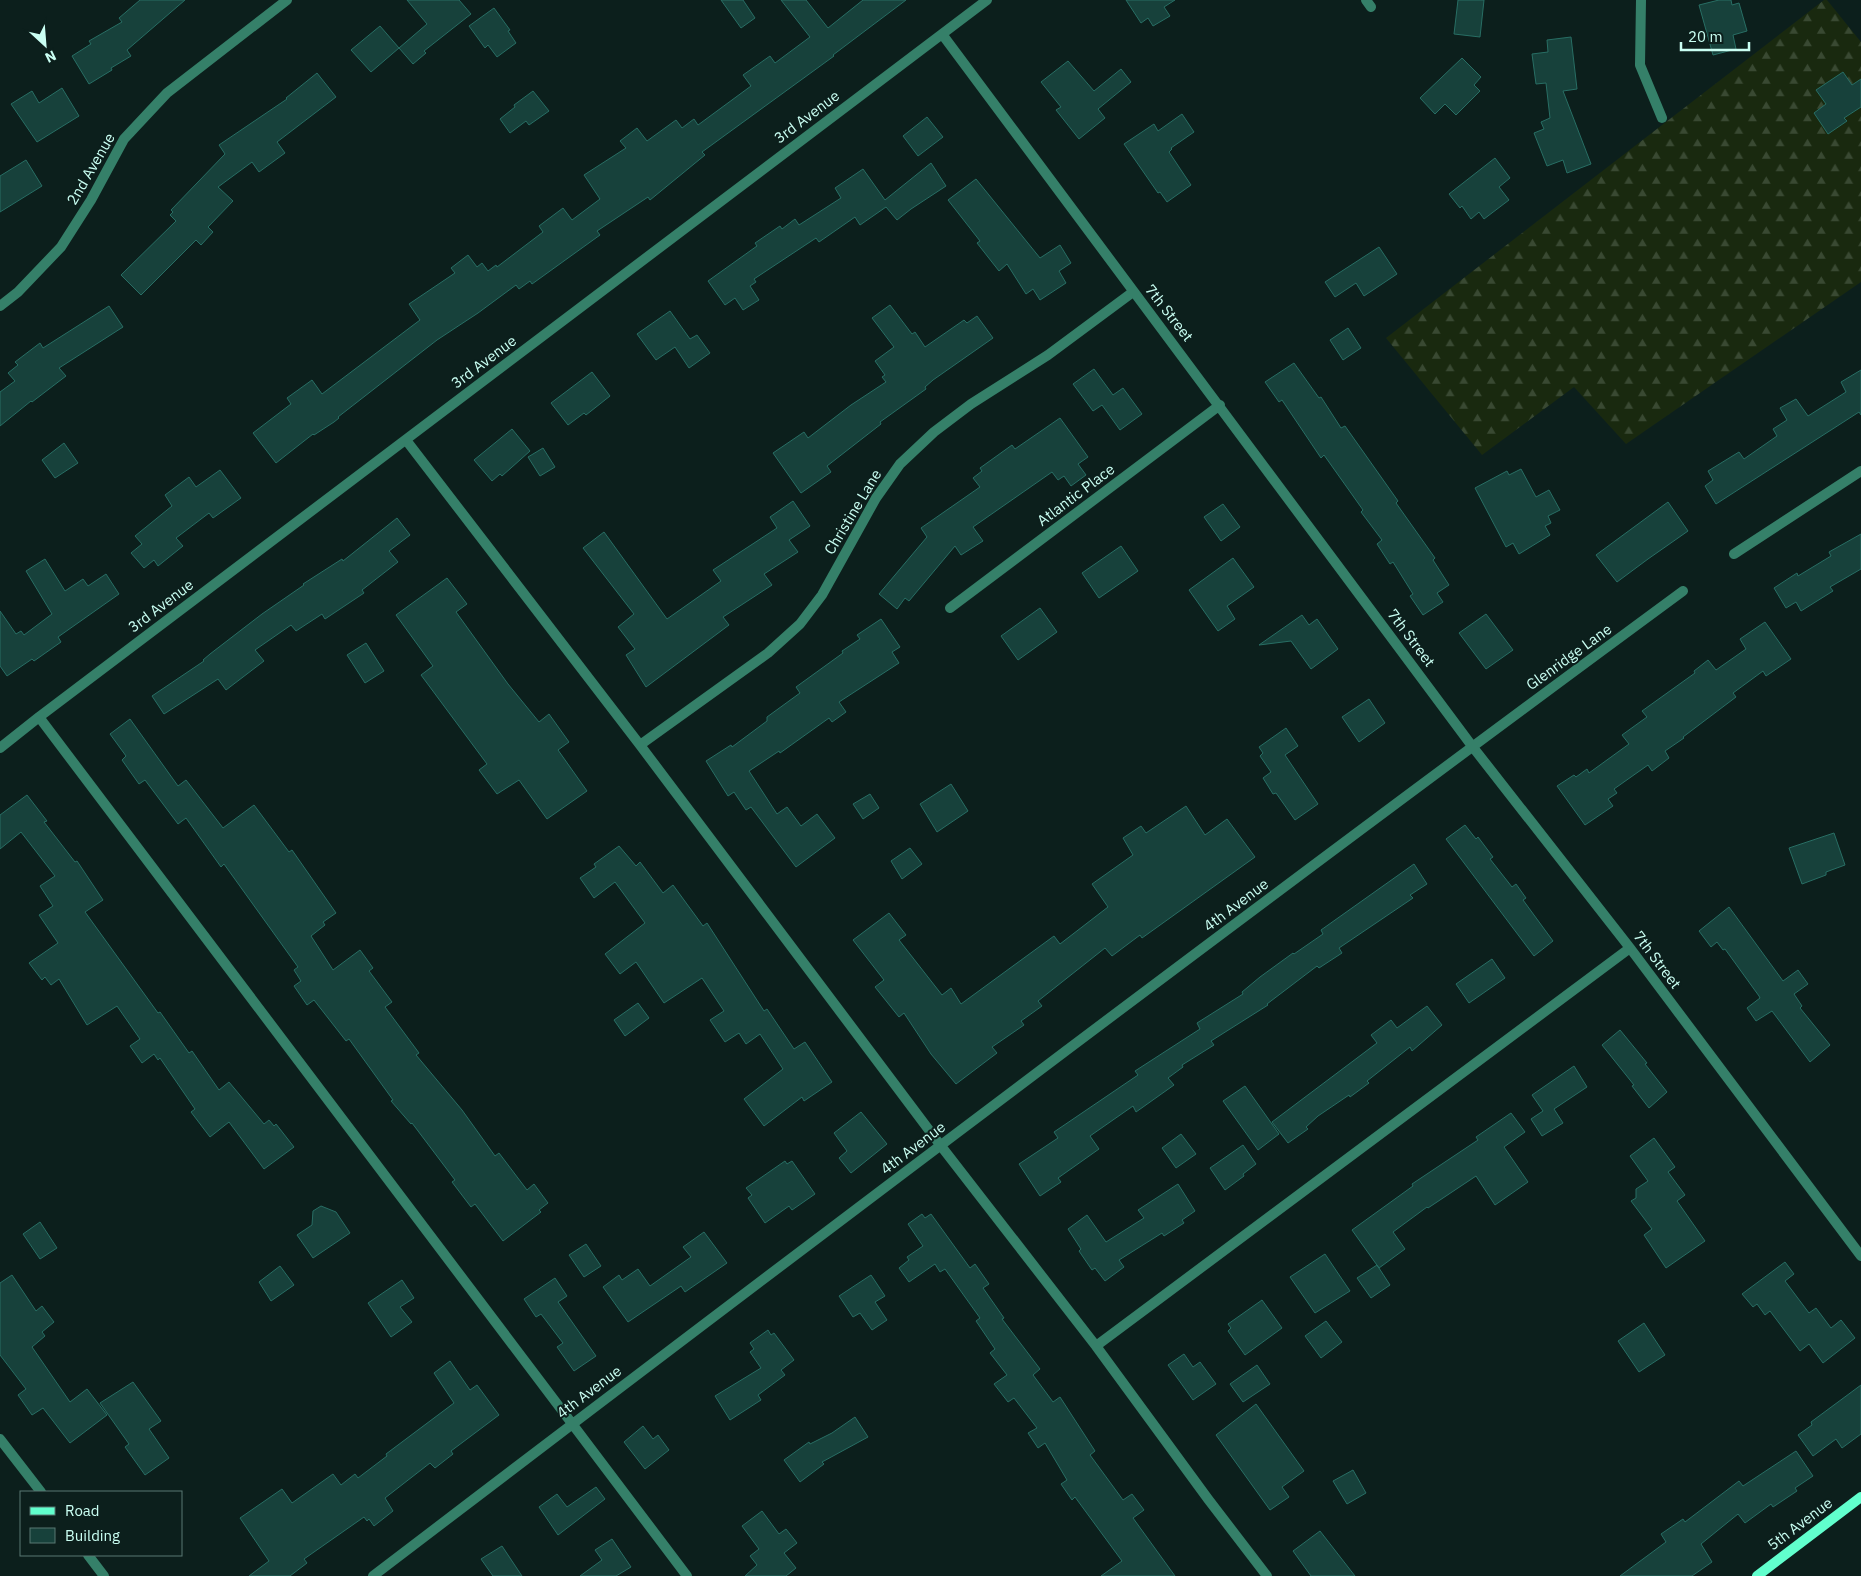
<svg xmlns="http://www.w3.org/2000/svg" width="1861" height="1576" viewBox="0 0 1861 1576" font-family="'IBM Plex Sans',sans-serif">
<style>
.forest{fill:url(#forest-firs)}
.building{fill:#17413b;stroke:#286e64}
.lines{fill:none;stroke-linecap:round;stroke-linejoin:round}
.street{stroke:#358069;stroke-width:10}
.secondary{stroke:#61ffcd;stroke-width:10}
.labels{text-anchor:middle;stroke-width:4;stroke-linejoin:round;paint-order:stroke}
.street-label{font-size:15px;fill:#cafff3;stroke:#0c1f1c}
</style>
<defs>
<pattern id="forest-firs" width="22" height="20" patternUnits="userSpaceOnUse" patternTransform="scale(1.25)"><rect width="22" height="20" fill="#19290f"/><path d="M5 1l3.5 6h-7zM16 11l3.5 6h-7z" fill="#394932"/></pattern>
</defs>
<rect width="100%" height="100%" fill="#0c1f1c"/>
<path class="forest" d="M1824,0h3l34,42v240l-235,162 -52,-57 -92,68 -96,-117z"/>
<path class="building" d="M140,0h45l-58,50 4,6 -20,12 1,2 -23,14 -17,-28 19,-12 -2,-3 33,-19 -3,-4z
M407,0h52l12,14 -47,37 2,2 -13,11 -14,-16 28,-24z
M721,0h22l12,18 -14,10z
M781,0h25l22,28 35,-28h43l-73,55 1,1 -132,96 3,3 -55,45 -2,-3 -51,34 3,4 -68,49 -2,-3 -11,8 -3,-4 -38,28 -41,27 -99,77 1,1 -5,4 -20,13 -1,-1 -37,29 -23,-30 38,-29 -4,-6 25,-18 10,14 98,-74 -11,-16 46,-31 -4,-5 17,-13 9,12 5,-4 6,8 8,-6 1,2 46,-35 -4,-6 24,-18 9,12 28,-21 -16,-24 42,-27 -6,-7 17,-13 10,13 29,-21 6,8 12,-9 4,6 53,-39 -8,-11 27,-19 5,7 35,-26z
M1126,0h49l-11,7 6,9 -17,10 -5,-8 -7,5z
M1458,0h26l-4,37 -26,-3z
M1719,0h12l1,5 7,-2 8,28 -14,4 3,14 -23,6 -14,-50z
M494,8l16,22 -2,1 8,12 -19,14 -9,-12 -3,3 -16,-22z
M380,26l19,22 -28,24 -20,-22z
M1571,37l6,52 -14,2 28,73 -24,9 -4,-13 -16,6 -13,-33 10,-4 -3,-7 9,-4 -4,-35 -10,1 -4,-30 16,-2 -1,-12z
M1462,58l19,19 -7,8 6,6 -24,24 -11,-11 -10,10 -15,-16z
M1068,61l26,30 27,-22 10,13 -33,27 7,9 -26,21 -23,-29 5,-3 -20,-25z
M1843,72l9,13 9,-6v28l-17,11 3,3 -19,13 -14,-21 12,-9 -10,-14z
M317,73l19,24 -59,45 8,11 -26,19 -7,-10 -34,25 15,14 -25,26 5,5 -12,13 -5,-5 -55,55 -20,-20 55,-54 -6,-6 3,-3 -2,-2 54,-56 -6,-9 68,-46 -1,-1z
M62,88l17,28 -42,26 -26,-38 21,-13 7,12z
M533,91l16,20 -20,14 -3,-4 -16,12 -10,-14 15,-12 -1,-2z
M1182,114l12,18 -23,16 1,1 -3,3 22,33 -24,17 -7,-10 -2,1 -34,-49 30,-20 4,7z
M927,117l16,20 -25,19 -15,-20z
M1495,158l15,20 -11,9 10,13 -25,19 -5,-7 -8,7 -9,-13 -2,2 -11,-14z
M26,160l16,26 -42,26v-36z
M931,163l15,23 -35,23 -14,11 -11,-13 -26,18 -5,-8 -36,25 -3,-4 -62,41 2,3 -6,4 9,14 -16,10 -8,-12 -10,7 -17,-24 49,-35 -2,-3 25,-17 2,3 13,-10 4,6 42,-27 -6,-10 28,-19 22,31z
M976,179l64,79 20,-13 11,18 -12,8 7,12 -26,17 -7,-11 -7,5 -19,-30 -8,7 -22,-28 3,-2 -32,-41z
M1379,247l18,27 -33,22 -8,-13 -21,14 -10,-15z
M890,305l22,29 3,-2 10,15 39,-27 3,3 10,-7 16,22 -60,42 -8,7 1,2 -46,33 1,2 -54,42 4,6 -30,21 -28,-40 31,-21 4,6 43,-33 35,-23 -4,-5 3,-2 -10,-14 19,-14 -22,-29z
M109,306l14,21 -64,41 7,8 -34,26 -1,-1 -31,25v-34l15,-11 -7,-8 10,-8 -3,-3 25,-19 3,5z
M670,311l20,28 7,-4 13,18 -21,15 -14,-21 -19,13 -19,-26z
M1348,328l13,20 -18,12 -13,-20z
M1294,363l25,35 2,-1 20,31 4,-2 53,75 -2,2 39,55 -2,2 16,25 -12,8 6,9 -20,13 -13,-19 3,-2 -20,-32 -3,2 -13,-20 5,-4 -21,-28 2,-2 -39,-55 -3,3 -39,-58 -3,2 -14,-20z
M1094,369l19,26 10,-7 19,26 -22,16 -18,-25 -9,6 -20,-27z
M1861,370v45l-2,-3 -143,92 -11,-18 8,-6 -5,-9 31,-19 5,7 33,-23 -4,-7 14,-9 -7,-12 16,-9 12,17 38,-24 -5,-10z
M592,372l18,24 -24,19 -2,-2 -16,12 -17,-22z
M1060,418l28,39 -10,7 8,11 -15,11 -7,-10 -6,4 -6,-8 -79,55 10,14 -22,14 -6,-9 -46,55 -4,-3 -8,11 -18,-15 48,-57 -6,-9 59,-41 -7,-9 9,-7 -2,-3 32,-23 3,4z
M512,429l18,22 -28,25 -2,-2 -8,7 -18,-21z
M64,443l14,20 -23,15 -13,-18z
M543,448l12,19 -15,9 -12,-19z
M1521,469l15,28 13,-7 11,20 -12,6 3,7 -6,3 5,9 -31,19 -6,-11 -7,4 -31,-59 32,-17 2,4z
M220,470l21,28 -28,20 -4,-5 -33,25 7,8 -25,20 -4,-6 -10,8 -13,-15 11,-9 -7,-8 37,-30 -7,-11 24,-18 7,10z
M793,501l17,25 -21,14 9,12 -34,22 8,11 -49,32 6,8 -83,62 -20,-32 9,-6 -17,-22 16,-13 -51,-66 21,-16 63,87 54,-38 -8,-11 64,-42 -7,-11z
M1668,502l20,29 -40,28 -31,23 -21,-27z
M1223,504l17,23 -19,14 -17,-24z
M397,518l13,17 -21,16 9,11 -36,28 2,3 -39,26 -3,-5 -26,17 -5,-6 -36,25 9,11 -38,29 -8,-11 -54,35 -12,-18 52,-35 -1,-1 7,-6 52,-40 42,-29 -1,-1 39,-25 1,2z
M1861,534v35l-31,18 3,4 -32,20 -5,-9 -10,6 -12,-20 23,-15 1,3 33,-20 -2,-4z
M1121,546l17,25 -39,27 -17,-25z
M1233,558l21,29 -27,19 8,13 -17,12 -29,-41z
M45,559l20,32 18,-12 5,7 18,-12 13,20 -61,43 3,5 -27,19 -2,-2 -25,17 -7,-10v-55l16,23 5,-3 3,4 28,-21 -26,-43z
M447,578l20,26 -11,8 52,72 31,38 10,-8 20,28 -11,8 29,41 -40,28 -28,-39 -22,14 -18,-24 8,-6 -66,-89 12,-9 -37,-51z
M1040,608l17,24 -39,28 -17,-24z
M1486,614l27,36 -27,19 -27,-36z
M1302,615l7,10 8,-6 21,30 -27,20 -20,-28 -32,4z
M881,619l19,28 -8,5 7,11 -60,39 7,10 -14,10 -3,-4 -49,35 -1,-2 -30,20 28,43 10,-7 14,19 16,-12 18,24 -39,29 -45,-60 -5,3 -12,-18 -6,4 -22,-35 25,-16 1,2 35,-26v-4l33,-24 -4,-6 47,-34 -1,-2 18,-12 -3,-4z
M1765,622l26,37 -25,17 -3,-5 -30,22 3,4 -53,40 1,1 -19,13 4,7 -17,13 -4,-6 -34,24 3,4 -9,6 5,7 -28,19 -28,-39 17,-11 2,2 11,-8 2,4 40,-29 -7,-9 25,-18 -5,-6 53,-38 -1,-2 14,-11 8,10 30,-21 -6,-10z
M366,643l18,28 -19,12 -18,-28z
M1369,699l16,24 -26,19 -17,-25z
M130,719l48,67 8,-6 37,48 31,-23 35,47 3,-2 44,63 -13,9 2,3 -14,11 22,34 27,-20 13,18 -4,3 23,31 -7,5 34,46 -3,2 46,55 33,46 4,-3 28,37 7,-6 14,19 -9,7 2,2 -38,29 -28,-37 -4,3 -19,-25 3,-2 -43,-57 -1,1 -20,-23 2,-1 -44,-61 -3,2 -32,-41 -7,5 -13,-19 7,-5 -7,-11 4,-3 -74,-103 -3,3 -35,-49 -8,6 -33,-44 -6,4 -17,-24 4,-4 -16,-22z
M1286,728l12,18 -13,9 33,49 -23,16 -19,-27 -3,1 -10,-16 8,-6 -11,-16 3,-3 -4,-6z
M951,784l17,27 -31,21 -17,-28z
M870,794l9,14 -16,11 -10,-15z
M27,795l20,26 -3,1 31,40 2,-1 26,39 -18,12 73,101 2,-1 29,41 3,-2 27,39 10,-8 35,42 5,-4 5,6 2,-2 18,23 -30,22 -35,-47 -19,15 -19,-25 4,-3 -35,-51 -2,2 -4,-6 -12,9 -12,-17 10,-7 -23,-33 -30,19 -28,-46 -8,6 -6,-8 -3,3 -13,-17 29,-20 -19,-28 14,-9 -13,-20 15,-10 -34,-44 -21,17v-34z
M1186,806l19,29 22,-16 28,38 -113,81 -2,-3 -28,21 -7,-8 -67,53 4,5 -21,15 3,4 -32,22 5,6 -41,31 -25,-30 -27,-41 -5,4 -24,-30 9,-7 -31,-40 36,-27 17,22 -7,5 43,55 9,-7 10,16 93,-68 6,8 48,-37 -16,-23 41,-29 -10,-17 18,-12 5,7z
M1465,825l11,14 2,-2 15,20 -3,2 22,28 4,-3 10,14 -3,2 30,41 -19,15 -88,-117z
M1834,833l11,32 -19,7v3l-24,9 -13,-36z
M619,846l17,20 4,-4 23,31 10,-8 30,41 4,-3 57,88 3,-2 27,40 11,-7 27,40 -28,19 -2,-4 -38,29 -20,-27 39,-30 -23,-35 -14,10 -7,-11 -14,9 -15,-22 14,-9 -22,-33 -38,25 -28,-41 -16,12 -15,-20 40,-31 -30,-41 -21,16 -14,-20 16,-11 -2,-3z
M910,848l12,16 -20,15 -11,-18z
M1414,864l13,20 -17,11 3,3 -74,50 3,5 -23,15 -2,-2 -50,38 1,1 -57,36 3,4 -32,20 1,2 -15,11 6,7 -38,27 -3,-6 -43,30 9,13 -41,29 3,4 -21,14 -21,-32 39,-26 -4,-6 84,-57 -3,-4 65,-42 -3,-6 46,-29 -1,-2 18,-15 33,-24 1,1 29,-20 -2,-4z
M1729,907l54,74 15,-11 10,14 -14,10 8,12 -2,2 30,37 -20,17 -38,-51 -16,10 -9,-13 13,-10 -1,-2 -34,-47 -2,1 -6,-8 -6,5 -12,-16z
M1492,959l13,19 -36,25 -13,-19z
M638,1003l11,15 -24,18 -11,-16z
M1427,1006l15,19 -30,26 -2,-4 -43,34 2,2 -19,14 -1,-2 -31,21 -12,11 2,2 -20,14 -16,-21 105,-79 -6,-8 20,-15 6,8z
M1620,1030l27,33 -2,1 22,28 -18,16 -17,-22 2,-1 -32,-40z
M1574,1066l13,21 -33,22 9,14 -21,13 -11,-17 12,-8 -11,-16z
M1245,1086l34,48 -21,16 -35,-49z
M861,1112l26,32 -36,29 -12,-15 8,-7 -13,-18z
M1511,1113l14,19 -21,15 24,35 -33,23 -19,-29 -48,32 -1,-1 -34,25 12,17 -26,19 -27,-38 61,-44 -1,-2 66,-44 -2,-3z
M1181,1134l15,20 -20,14 -14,-20z
M1654,1138l21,29 -7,5 17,23 -8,6 28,40 -39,27 -22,-33 8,-6 -21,-28 5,-3v-9l12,-8 -18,-25z
M1243,1145l13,19 -13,10 1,2 -19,14 -15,-22z
M785,1161l2,3 5,-3 23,33 -23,16 -3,-4 -24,17 -17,-25 4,-3 -6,-7z
M1178,1184l17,27 -13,9 2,3 -20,13 -2,-3 -43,27 5,7 -19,14 -10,-13 -3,2 -13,-19 2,-2 -13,-20 19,-14 19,27 38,-24 -6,-8z
M321,1206l15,6 14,21 -37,25 -16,-23 15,-10 1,-14z
M922,1214l3,4 6,-4 39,54 5,-4 14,20 -6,4 21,30 -2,1 38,50 -7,6 20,27 7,-5 35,54 -5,4 33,45 9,-6 12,16 -11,8 42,58h-74l21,-15 -47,-64 -3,3 -11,-16 6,-4 -22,-37 -7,5 -10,-15 9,-5 -23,-30 -6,4 -14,-18 13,-9 -17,-22 5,-4 -19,-28 4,-3 -35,-49 -5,3 -5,-8 -26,18 -10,-14 10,-8 -2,-3 16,-11 -15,-22z
M40,1222l17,26 -17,11 -17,-25z
M704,1232l23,31 -42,29 -4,-6 -53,36 -25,-35 16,-12 3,5 16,-11 12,17 41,-29 -8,-10z
M586,1244l15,22 -17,11 -15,-22z
M1325,1254l25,37 -35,22 -25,-36z
M1785,1262l9,12 -9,7 24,32 7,-5 15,20 10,-8 14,18 -32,25 -14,-19 -9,7 -30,-40 -5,4 -8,-11 -4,3 -11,-13z
M1377,1265l13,20 -19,13 -14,-20z
M280,1266l14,19 -23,16 -12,-19z
M12,1275l24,36 6,-5 12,16 -12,10 3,4 -13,11 38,55 17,-13 20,26 -37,28 -27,-35 -11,7 -14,-20 8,-6 -26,-34v-72z
M871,1275l14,21 -10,6 12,18 -15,10 -12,-17 -7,4 -14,-21z
M555,1278l12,18 -9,6 38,54 -22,15 -17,-24 6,-4 -22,-29 -5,3 -12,-18z
M402,1280l12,18 -14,9 12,15 -21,15 -23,-34z
M1262,1300l20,28 -37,27 -17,-24 3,-3 -3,-4z
M1326,1321l16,21 -21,16 -16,-22z
M1644,1323l21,32 -26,17 -21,-31z
M768,1330l3,5 3,-2 20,27 -13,10 4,5 -27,20 3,5 -31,20 -15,-24 46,-28 -11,-16 4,-3 -4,-6z
M1184,1354l9,13 7,-5 16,22 -23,16 -25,-35z
M450,1361l20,29 7,-5 22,30 -48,36 2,3 -18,14 -5,-5 -45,35 8,13 -19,15 -5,-7 -2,2 -3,-4 -60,42 3,4 -17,13h-41l20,-15 -29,-43 42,-29 10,14 41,-29 8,11 14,-11 3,4 29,-22 -1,-2 68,-51 -20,-30z
M1257,1365l13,19 -27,18 -13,-18z
M133,1382l28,39 -12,8 20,29 -24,17 -20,-28 4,-3 -29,-41z
M1861,1385v49l-19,14 -6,-9 -23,17 -15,-21 14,-10 -1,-3z
M1256,1404l48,67 -22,16 7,10 -19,13 -54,-75z
M855,1417l13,20 -46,25 2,2 -24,18 -16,-22 25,-18 1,2 22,-11z
M643,1426l10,13 5,-4 11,15 -24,19 -21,-27z
M1796,1451l17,25 -18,12 2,3 -24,16 -2,-3 -26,19 -7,-9 -37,30 11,18 -20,14h-72l46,-34 -5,-8 22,-15 2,3 54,-41 4,5z
M1353,1470l13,23 -19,11 -14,-23z
M596,1487l9,12 -47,36 -19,-28 18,-13 10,13z
M762,1511l17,23 7,-5 11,14 -13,10 12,15 -10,8h-41l12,-11 -7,-9 9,-7 -17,-23z
M1320,1531l35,45h-44l-18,-25z
M612,1539l19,28 -15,9h-36l22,-16 -7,-10z
M502,1546l20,30h-29l-12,-17z"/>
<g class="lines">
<path class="street" d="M1366,0l5,7
M1641,0l-1,65 22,53
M942,34l530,712 158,202 231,308
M0,306l18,-14 43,-45 30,-47 33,-61 43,-46 120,-93
M406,440l234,305 301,401 155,200 112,153 59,77
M1734,554l127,-83
M950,608l270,-203
M39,717l648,859
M640,745l128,-92 32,-29 22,-29 54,-97 24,-34 34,-32 37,-28 77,-49 85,-63
M0,748l39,-31 948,-717
M1096,1346l534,-398
M0,1439l41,53
M88,1555l16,21
M373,1576c434,-331 870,-661 1310,-985"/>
<path class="secondary" d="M1757,1576l104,-79"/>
</g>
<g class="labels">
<g class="street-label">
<text transform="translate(807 117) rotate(-37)" y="5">3rd Avenue</text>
<text transform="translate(91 169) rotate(-60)" y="5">2nd Avenue</text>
<text transform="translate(1169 313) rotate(52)" y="5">7th Street</text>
<text transform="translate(484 362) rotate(-37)" y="5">3rd Avenue</text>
<text transform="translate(1076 495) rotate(-37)" y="5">Atlantic Place</text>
<text transform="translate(853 512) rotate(-59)" y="5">Christine Lane</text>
<text transform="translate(161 606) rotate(-37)" y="5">3rd Avenue</text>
<text transform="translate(1411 638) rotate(53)" y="5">7th Street</text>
<text transform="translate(1569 657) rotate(-36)" y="5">Glenridge Lane</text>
<text transform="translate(1236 905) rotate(-37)" y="5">4th Avenue</text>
<text transform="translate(1657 960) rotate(53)" y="5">7th Street</text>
<text transform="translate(913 1148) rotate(-37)" y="5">4th Avenue</text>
<text transform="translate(589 1392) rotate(-37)" y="5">4th Avenue</text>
<text transform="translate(1800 1524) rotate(-37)" y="5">5th Avenue</text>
</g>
</g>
<rect x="20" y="1491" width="162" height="65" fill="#0c1f1c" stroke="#587972"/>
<rect x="30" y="1507" width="25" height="8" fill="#61ffcd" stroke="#587972"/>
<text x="65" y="1516" font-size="15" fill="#cafff3">Road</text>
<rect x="30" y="1528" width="25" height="15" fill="#17413b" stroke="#587972"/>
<text x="65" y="1541" font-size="15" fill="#cafff3">Building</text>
<g transform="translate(45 45) rotate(154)" stroke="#0c1f1c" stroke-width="4" paint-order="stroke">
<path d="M0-4L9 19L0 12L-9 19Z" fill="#cafff3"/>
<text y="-8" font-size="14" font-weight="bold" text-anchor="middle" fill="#cafff3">N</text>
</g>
<path d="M1681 42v8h68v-8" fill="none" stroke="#cafff3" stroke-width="2.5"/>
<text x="1688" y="42" font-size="15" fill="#cafff3" stroke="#0c1f1c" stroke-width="4" paint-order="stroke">20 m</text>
</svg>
